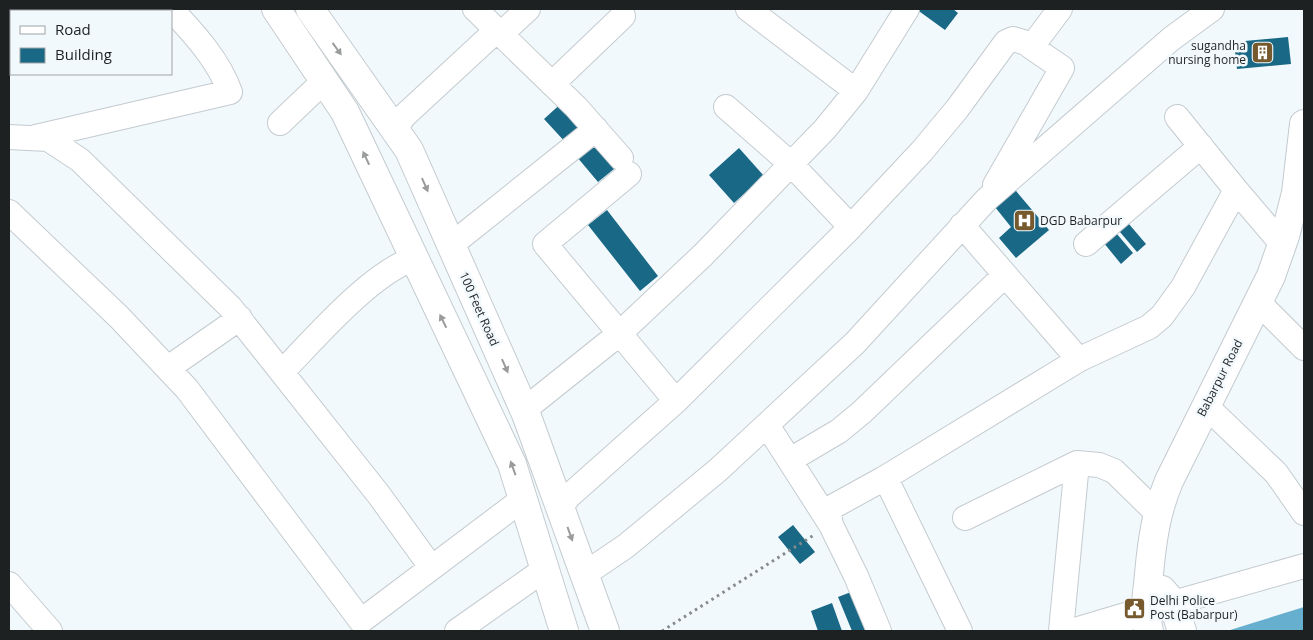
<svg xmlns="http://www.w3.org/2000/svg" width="1313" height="640" viewBox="0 0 1313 640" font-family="'Open Sans',sans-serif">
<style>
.water{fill:#67afce}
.building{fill:#196885}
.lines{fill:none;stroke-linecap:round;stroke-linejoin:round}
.street-casing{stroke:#c4cbcf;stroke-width:26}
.secondary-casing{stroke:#c4cbcf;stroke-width:30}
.path{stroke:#858a8c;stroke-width:3;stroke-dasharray:2.5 4;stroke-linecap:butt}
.street{stroke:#fff;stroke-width:24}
.secondary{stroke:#fff;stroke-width:28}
.oneway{fill:#9a9b9c}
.labels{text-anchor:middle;stroke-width:5;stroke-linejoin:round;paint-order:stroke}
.poi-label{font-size:12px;fill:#1e2122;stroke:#f2f9fd;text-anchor:start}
.street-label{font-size:12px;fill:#1e2122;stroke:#f2f9fd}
</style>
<rect width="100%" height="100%" fill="#f2f9fd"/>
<path class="water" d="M1304,607v24h-77z"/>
<path class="building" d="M916,9h37l5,4 -13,17z
M1288,37l3,27 -54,5 -3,-27z
M565,100l23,25 -21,19 -23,-25z
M593,144l21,25 -16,13 -21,-25z
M739,148l25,28 -30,27 -25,-28z
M1011,185l38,45 -33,28 -17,-20 12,-11 -20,-25z
M607,210l51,66 -18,15 -52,-66z
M1123,217l23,27 -9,8 -23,-27z
M1111,227l22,26 -12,11 -22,-27z
M793,525l22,27 -15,12 -22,-27z
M859,589l17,42h-24l-14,-34z
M832,603l10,28h-24l-7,-20z"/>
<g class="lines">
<defs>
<path id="street" d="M475,9l101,98 45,51
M748,9l108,82
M141,11l2,-2
M501,34l27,-25
M552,84l71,-68
M726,107l65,57 60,63
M1177,117l59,73
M280,123l44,-42
M395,129l9,-13 93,-86
M9,137l39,2 32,21 150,147 149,188 52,72
M36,137l194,-45c-12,-33 -36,-58 -59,-83
M629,174l-84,70 131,157
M995,185l67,-117 -32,-22
M9,212l110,105 68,72 174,232 162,-122
M962,225l111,128 7,6 69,-32 13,-11 21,-29 53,-97 46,54
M1086,244l115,-98
M451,245l145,-116
M1259,303l45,45
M168,368l72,-50
M283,371c32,-33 87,-97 130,-112
M1206,406l70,67 28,40
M524,410l95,-76 84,-79 122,-126 31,-38 51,-82
M767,425l64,100
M790,460l49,-29 23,-19 143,-137
M883,479l197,-120
M560,508l9,-12 107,-95 171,-170 75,-80 35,-42 49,-67 7,-3 20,6 27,-36
M965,518l112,-55 22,2 15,6 43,42
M583,570l12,-3 31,-21 92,-76 137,-127 132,-144 184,-160 41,-30
M9,584l41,47
M1173,603l131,-37
M457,631l88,-62
M879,631l-23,-55 -25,-51 -2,-12 5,-7 49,-27 5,4 72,148
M1061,631l16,-168"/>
<path id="secondary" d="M276,9l69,103 167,352 52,167
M310,9l99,141 117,264 79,217
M17,11l1,-2
M9,49l2,-11
M1162,590l11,13 9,28
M1079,631l94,-28
M1149,631c-6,-25 -2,-32 0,-57 3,-33 7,-62 20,-93l102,-205 14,-40 11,-43 8,-69"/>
</defs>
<use href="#street" class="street-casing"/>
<use href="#secondary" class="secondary-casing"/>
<path class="path" d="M662,631l152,-96"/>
<use href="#street" class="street"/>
<use href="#secondary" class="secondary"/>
</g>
<defs><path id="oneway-solid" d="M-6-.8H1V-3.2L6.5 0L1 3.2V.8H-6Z" transform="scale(1.25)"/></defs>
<g class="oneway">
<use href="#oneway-solid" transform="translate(337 49) rotate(54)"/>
<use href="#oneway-solid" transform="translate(366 158) rotate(-115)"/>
<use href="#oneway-solid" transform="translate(425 185) rotate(66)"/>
<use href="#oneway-solid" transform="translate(443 321) rotate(-116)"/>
<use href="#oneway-solid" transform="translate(505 366) rotate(66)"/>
<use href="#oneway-solid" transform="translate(513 468) rotate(-110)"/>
<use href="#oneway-solid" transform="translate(570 534) rotate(70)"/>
</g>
<defs>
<symbol id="building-square" viewBox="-11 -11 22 22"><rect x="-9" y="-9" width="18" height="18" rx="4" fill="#765a2d" stroke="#f2f9fd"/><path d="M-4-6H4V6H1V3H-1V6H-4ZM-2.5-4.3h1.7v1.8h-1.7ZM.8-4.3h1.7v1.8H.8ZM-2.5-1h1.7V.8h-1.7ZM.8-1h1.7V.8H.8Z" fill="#fff"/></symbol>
<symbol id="hospital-square" viewBox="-11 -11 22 22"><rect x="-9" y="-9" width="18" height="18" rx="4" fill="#765a2d" stroke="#f2f9fd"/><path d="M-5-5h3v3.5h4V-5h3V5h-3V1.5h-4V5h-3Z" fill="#fff"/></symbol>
<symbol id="civic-square" viewBox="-11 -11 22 22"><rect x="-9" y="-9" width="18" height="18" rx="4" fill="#765a2d" stroke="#f2f9fd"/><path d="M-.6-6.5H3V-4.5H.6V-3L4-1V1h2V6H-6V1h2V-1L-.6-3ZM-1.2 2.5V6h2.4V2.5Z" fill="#fff"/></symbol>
</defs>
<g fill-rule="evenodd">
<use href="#building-square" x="1250" y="40" width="25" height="25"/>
<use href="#hospital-square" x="1012" y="208" width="25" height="25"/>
<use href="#civic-square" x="1122" y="596" width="25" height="25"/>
</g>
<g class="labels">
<g class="poi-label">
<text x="1246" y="50" text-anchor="end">sugandha<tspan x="1246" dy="14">nursing home</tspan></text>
<text x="1040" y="225">DGD Babarpur</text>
<text x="1150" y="605">Delhi Police<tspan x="1150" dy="14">Post (Babarpur)</tspan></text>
</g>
<g class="street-label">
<text transform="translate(479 309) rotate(66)" y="4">100 Feet Road</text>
<text transform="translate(1220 378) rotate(-63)" y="4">Babarpur Road</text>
</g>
</g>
<rect width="1313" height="640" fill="none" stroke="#1e2122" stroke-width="20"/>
<rect x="10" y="10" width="162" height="65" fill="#f2f9fd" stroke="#9da3a5"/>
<rect x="20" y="26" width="25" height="8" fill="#ffffff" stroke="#9da3a5"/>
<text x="55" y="35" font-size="15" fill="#1e2122">Road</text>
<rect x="20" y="48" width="25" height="15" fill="#196885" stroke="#9da3a5"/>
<text x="55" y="60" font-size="15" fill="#1e2122">Building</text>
</svg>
